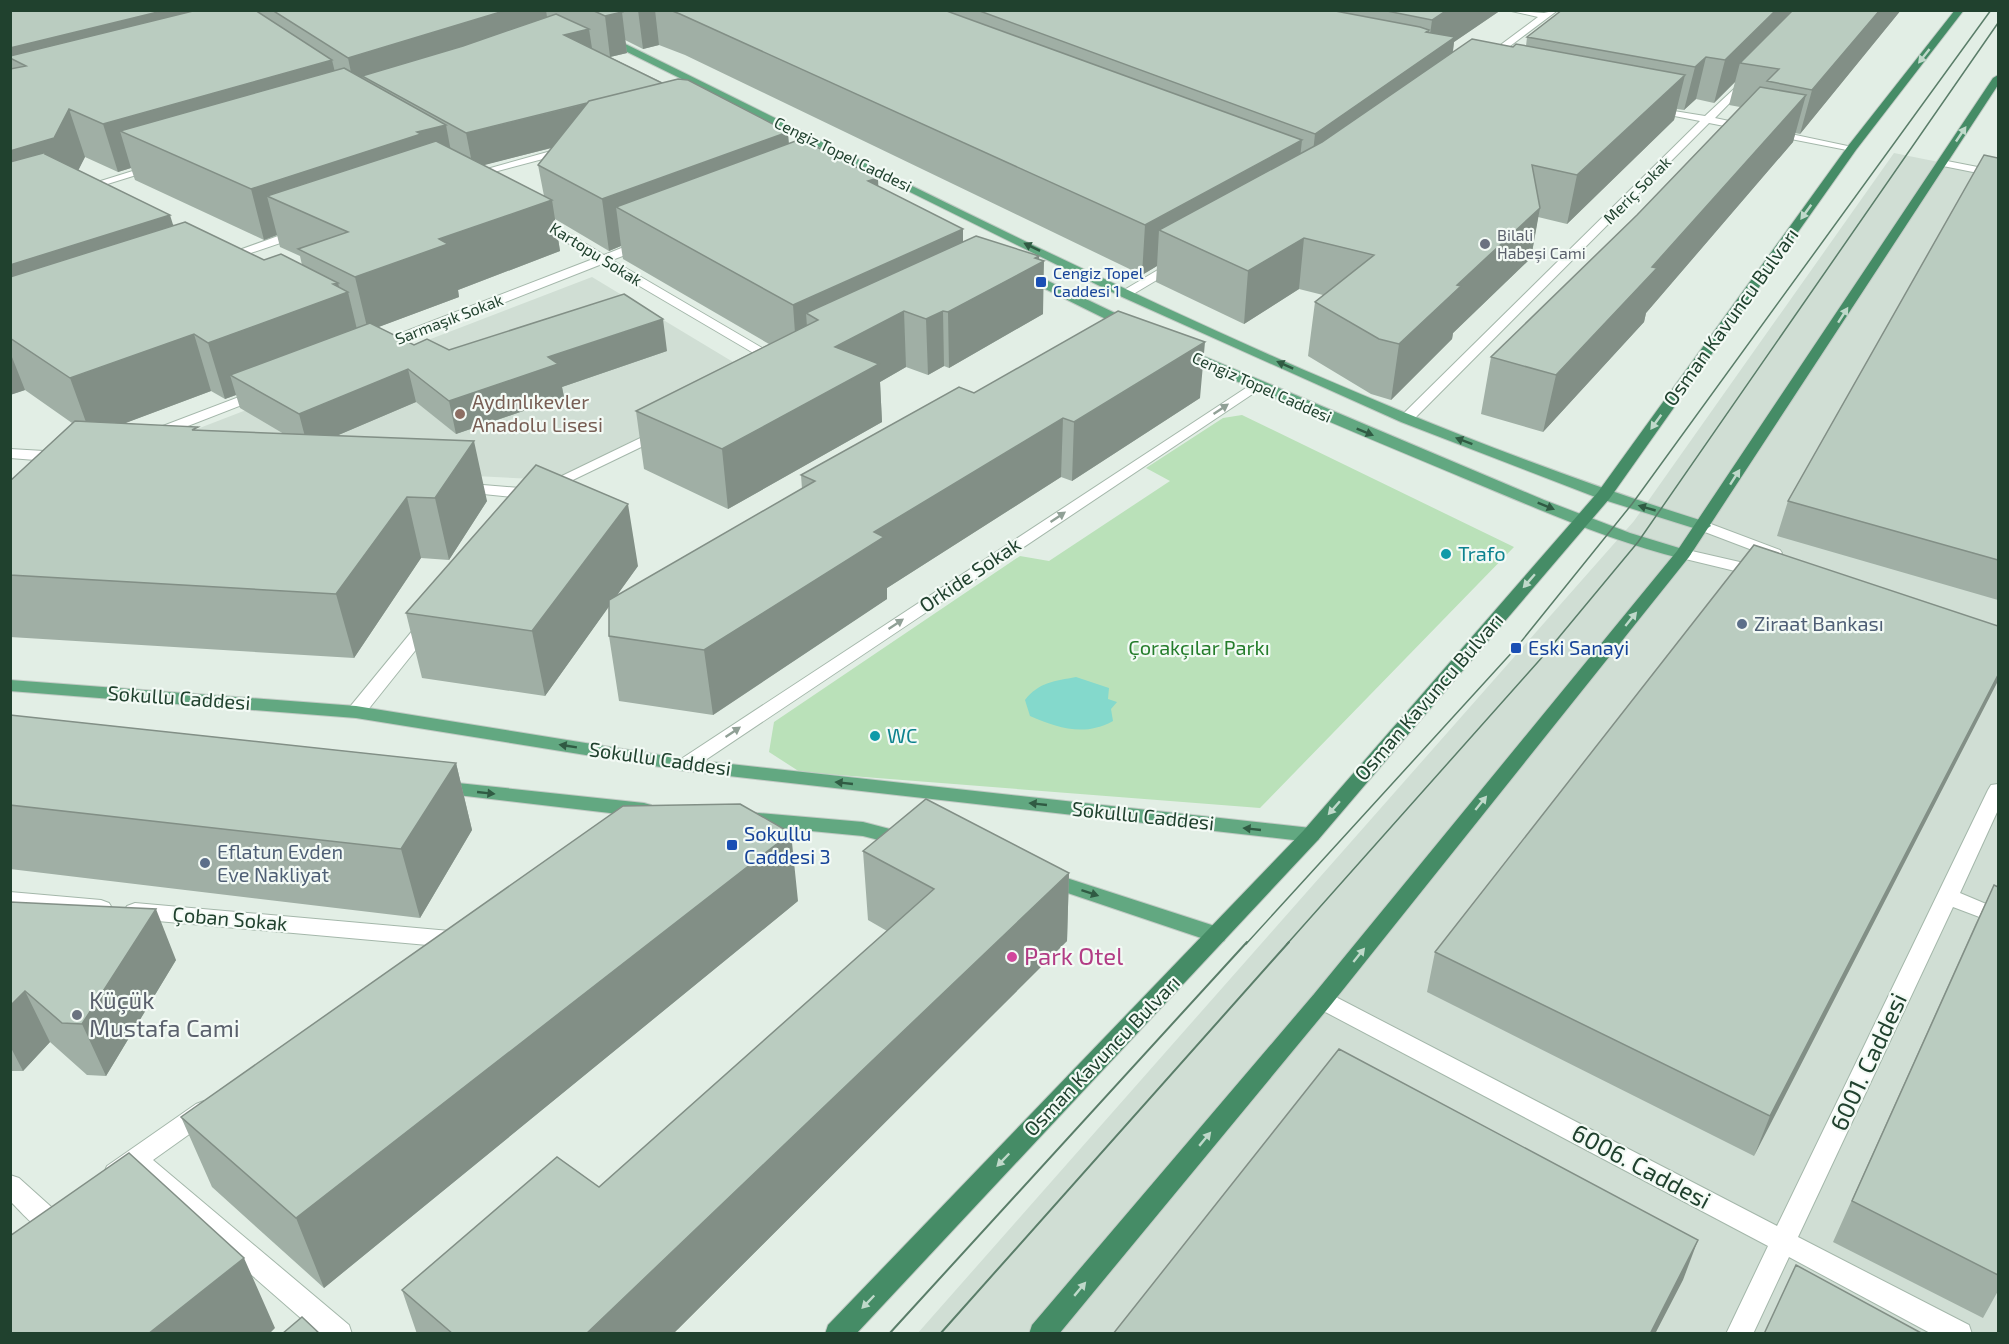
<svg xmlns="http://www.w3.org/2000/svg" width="2009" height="1344" viewBox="0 0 2009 1344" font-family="'Exo 2',sans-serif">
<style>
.built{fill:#d0ded4}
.green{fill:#bae1b9}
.water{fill:#84d9cc}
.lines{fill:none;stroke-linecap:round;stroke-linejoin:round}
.minor-casing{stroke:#a4b7aa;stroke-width:2}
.primary-casing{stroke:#c1cac4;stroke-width:2}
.trunk-casing{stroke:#c1cac4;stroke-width:2}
.minor{fill:#fff;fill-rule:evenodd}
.primary{fill:#62a881;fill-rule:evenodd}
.trunk{fill:#458c66;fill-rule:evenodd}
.tram-far1{stroke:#5a7d69;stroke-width:1.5}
.tram{stroke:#5a7d69;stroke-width:2}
.wall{fill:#a0afa5;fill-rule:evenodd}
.shaded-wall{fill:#828f86}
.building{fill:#baccc0;stroke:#828f86;stroke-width:1.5}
.oneway{fill:#bfd9ca}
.oneway2{fill:#305b43}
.oneway3{fill:#90a096}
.worship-dot{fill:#6b7280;stroke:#f3faf5;stroke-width:2}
.transit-dot{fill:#1a4fb4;stroke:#f3faf5;stroke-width:2}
.education-dot{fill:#8d6e63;stroke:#f3faf5;stroke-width:2}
.culture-dot{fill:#0f9aa8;stroke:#f3faf5;stroke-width:2}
.service-dot{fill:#5c6f8a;stroke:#f3faf5;stroke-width:2}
.hotel-dot{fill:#d1479c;stroke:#f3faf5;stroke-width:2}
.labels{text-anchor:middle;stroke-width:4.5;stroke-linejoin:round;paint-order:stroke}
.far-street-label{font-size:16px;fill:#20412e;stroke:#f3faf5}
.far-worship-label{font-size:16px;fill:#5b616d;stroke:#f3faf5;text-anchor:start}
.far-transit-label{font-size:16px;fill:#164399;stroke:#f3faf5;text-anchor:start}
.street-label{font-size:20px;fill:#20412e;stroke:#f3faf5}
.education-label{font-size:20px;fill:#785e54;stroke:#f3faf5;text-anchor:start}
.culture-label{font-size:20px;fill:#0d838f;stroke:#f3faf5;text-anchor:start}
.service-label{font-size:20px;fill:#4e5e75;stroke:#f3faf5;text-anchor:start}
.park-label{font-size:20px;fill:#257d2c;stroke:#f3faf5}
.transit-label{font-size:20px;fill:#164399;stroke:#f3faf5;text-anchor:start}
.near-hotel-label{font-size:24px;fill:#b23c85;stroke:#f3faf5;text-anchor:start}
.near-worship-label{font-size:24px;fill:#5b616d;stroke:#f3faf5;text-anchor:start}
.near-street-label{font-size:24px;fill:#20412e;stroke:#f3faf5}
</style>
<rect width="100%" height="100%" fill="#e2eee5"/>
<path class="built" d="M1894,153l104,21v1159l-1081,1 717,-813z
M592,277l166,100 -203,103 -405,-20 -10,-9z"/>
<path class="green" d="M1242,415l272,132 -254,261 -460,-36 -31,-20 5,-30 246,-166 29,5 121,-80 -24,-13 77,-50z"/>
<path class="water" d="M1076,677l33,11 -1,11 9,3 -6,7 2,12c-29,16 -55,7 -83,-5l-5,-16c14,-18 30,-19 51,-23z"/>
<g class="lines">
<defs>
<path id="minor" d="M1507,10l37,3 14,-3 -69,52h-6v-4l55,-41z
M1749,75l5,3 -2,2 -37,38 142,30 -5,3 -143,-28 -298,299h-10l-2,-3 2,-3 299,-295 -51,-10v-4l56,9z
M569,146l5,3 -1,2 -105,28 -6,-3z
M1942,160l56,11v6l-60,-12v-4z
M152,165l10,2 -77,24 -10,-2z
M537,214l67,41 35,-14h8v6l-35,13 174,102 -2,3h-10l-172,-101 -219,86h-10v-6l220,-85 -60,-38 -2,-3z
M300,228l6,4 -2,3 -77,26 -4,1 -6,-4z
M1178,258l4,1v6l-52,31h-10l-1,-3z
M1255,382l7,4 -2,3 -568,380h-14l-3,-4 3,-4z
M260,389l7,4 -2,3 -108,42 -5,1 -7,-4 2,-3z
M661,428l5,1 2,3 -2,3 -116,56 -5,2 -8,-5z
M10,449l51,3 8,5 -8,5 -51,-4z
M459,483l73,6 8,5 -8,5 -78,-8 -3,-3 3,-3z
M1703,521l77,29 2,3 -8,5 -6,-2 -71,-27 -2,-3z
M1683,549l83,19 2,4 -8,5 -83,-20 -2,-3 2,-3z
M428,618l6,1 3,4 -3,4 -71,89h-14l-2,-4 2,-4 73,-89z
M1998,784v26l-38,83 38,16v15l-45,-17 -155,330 171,88 3,9h-40l-143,-77 -36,77h-27l42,-88 -454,-240 -3,-6 3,-6 8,-2 8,2 447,232 211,-436 3,-5z
M10,892l91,8 8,3 3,5 -3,5 -8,3 -91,-10z
M135,903l315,28 8,2 3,6 -3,6 -8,2 -315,-28 -8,-3 -3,-5 3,-5z
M204,1101l8,3 4,7 -4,7 -59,42 196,165 3,9h-33l-184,-161 -19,10 -9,-3 -3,-7 3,-7 89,-62z
M10,1175l9,3 39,35 4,8 -4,8c-20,7 -34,-15 -48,-28z"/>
<path id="primary" d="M601,35h6c360,176 718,368 1102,488l2,3 -8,5 -105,-33 -197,-76 -281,-126 -519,-257z
M1023,269l115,55 2,3 -7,4 -5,-1 -109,-54v-6z
M1182,347l362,153 86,33 59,18 2,3 -8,5c-77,-19 -149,-52 -222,-82 -95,-40 -191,-79 -284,-123v-6z
M10,680l346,26 329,53 626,69 7,2 3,5 -3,5 -7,2 -626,-71 -329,-53 -346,-27z
M439,781l205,22 7,2 3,5 -3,5 -7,2 -212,-25 -3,-5 3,-5z
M746,812l117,10 50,13 3,5 -3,5 -7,2 -43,-11 -124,-12 -3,-5 3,-5z
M1045,871l179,58 3,6 -3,6 -8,2 -178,-60 -3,-5 3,-5z"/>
<path id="trunk" d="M1955,10h9l-108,140 -246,348 -292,342 -462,494h-31l3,-9 476,-495 294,-338 250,-346z
M1998,75v10l-309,472 -359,449 -271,328h-30l3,-9 282,-331 363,-443 316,-473z"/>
</defs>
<use href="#minor" class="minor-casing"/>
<use href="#primary" class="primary-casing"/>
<use href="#trunk" class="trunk-casing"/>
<use href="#minor" class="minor"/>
<use href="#primary" class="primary"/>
<use href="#trunk" class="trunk"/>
<path class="tram-far1" d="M1246,944l270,-296 116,-144 359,-494
M1287,944l258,-290 93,-112 360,-519"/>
<path class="tram" d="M889,1334l358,-392
M940,1334l349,-392"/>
</g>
<path class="wall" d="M10,10h1491l-47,32 -1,10 73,-6 1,-9 32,-24h-1v-3h343l-101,124 -5,-1 -2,9 -147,171 -2,9 -101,110 -62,-18 10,-57 146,-142 103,-108 -11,-2 6,-23 -21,21 -18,-4 -12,11 -7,-1 -3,11 -107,104 -29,-7 -7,41 -78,75 -1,6 -61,61 -20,-6 -63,-38 7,-54 8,-7 -24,-6 -55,35 -88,-42 1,-16 -15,9 -457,-220 -26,-10 -16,4 -18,-9 2,13 -17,4 179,87 89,34v8l85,43v13l76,14 4,58 -94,54 -5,-2 -16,9 -22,-8 -26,15 2,40 -154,87 -84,-40 -8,-58 133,-67 -146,-85 -2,-13 -12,5 -54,-32 5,32 -102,39 1,7 -81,30 36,18 35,5 218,1 -105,36 2,10 -108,37 -40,-32 -80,34 151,65 -38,59 -28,-2 -67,100 -344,-21v-156l62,-58 -47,-33 -15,5zM552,148l-14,17 6,31 -61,-31zM85,157l33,15 13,-4 4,12 129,60 13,-5 3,12 20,9 2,9 -38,-5 -90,-35 -96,-55zM211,391l14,8 11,-4 4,13 44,26 -85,-4 -74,-7z
M1998,158v442l-221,-64 11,-35z
M974,393l226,5 -128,83 -11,-4 -174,111v11l-174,116 -94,-14 -10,-65v-30l-64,90 -123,-18 -16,-65 232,-47 -22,30 186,-107 -1,-14z
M1998,626l-244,530 -327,-164 8,-40z
M10,715l446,48 16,67 -52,88 -410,-49z
M863,851l206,22 -2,68 -394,393h-256l-15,-44 197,-103 288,-256 -19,-11z
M1998,884v407l-15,27 -150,-76 142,-317 19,-40 3,2z
M798,901l-474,387 -112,-101 -31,-70z
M10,902l166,58 -70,116 -19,-1 -37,-33 -27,29h-13z"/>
<path class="shaded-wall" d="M166,10h91l5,19 -252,29v-10z
M507,10h39l4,29 -188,37 5,21 -10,4 -9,-43z
M638,10h17l4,35 -16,4z
M1447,10h54l-47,32 -5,37 -139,100 5,-45 114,-104 -4,28 2,-1 5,-37z
M1776,10h30l-66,53 -5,19 -21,21 11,-43z
M1880,10h21l-101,124 12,-44z
M622,12l5,41 -17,4 -5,-41z
M589,29l5,32 -30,-26z
M1706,57l-10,42 -12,11 11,-43z
M332,60l11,45 -223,26 11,37 -13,4 -15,-48z
M1685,75l-11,45 -107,104 10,-49z
M1806,95l-13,47 -147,171 -2,9 -101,110 13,-57z
M602,100l3,34 -132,34 -7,-35z
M69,109l16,48 -15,30 -60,18v-54z
M446,125l9,48 -188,23 10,39 -13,5 -13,-51 166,-57z
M788,132l4,49 -176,26 5,39 -12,5 -7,-52z
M1302,140l-5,46 -138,44 -2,36 -15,9 3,-50z
M878,178l2,50 -12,-47z
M552,200l8,51 -102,39 1,7 -91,34 -13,-54 84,-38z
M1540,208l-9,50 -78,75 -1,6 -61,61 8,-56 58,-59z
M170,215l16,51 -176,59v-60z
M963,229v53l-157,31 3,42 -12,6 -4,-56z
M1304,238l-5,51 -55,35 4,-53z
M1039,256v7l5,-2 -1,53 -94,54 -1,-56z
M338,283l3,11 7,-2 13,54 -131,29 6,20 -11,4 -17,-56z
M904,311l2,56 -26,15 2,40 -154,87 -6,-60 113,-102z
M943,311l1,55 -16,9 -2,-56z
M663,319l4,32 -105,36 2,10 -108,37 -7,-33 99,-44z
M194,334l17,57 -120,45 -21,-58z
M1205,342l-5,56 -128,83 2,-59z
M10,352l15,38 -15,5z
M408,369l8,33 -108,46 -9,-34z
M1063,418l-2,59 -174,111v11l-174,116 -9,-65 170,-118z
M474,441l13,60 -38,59 -14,-62z
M407,497l14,61 -67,100 -18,-64z
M628,504l10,62 -93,130 -13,-65z
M1998,675v6l-244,475 16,-40z
M456,763l16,67 -52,88 -19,-69z
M791,833l7,68 -474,387 -28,-70z
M1069,873l-2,68 -394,393h-87z
M156,909l20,51 -70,116 -24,-52z
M25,991l25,51 -27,29 -13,-25v-40z
M1698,1240l-15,40 -28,54h-5z
M244,1258l31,70 -6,6h-121z"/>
<path class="building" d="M10,10h156l-156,38z
M197,10h58l77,50 -229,64 -34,-15 -15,29 -44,13v-82l16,-3 -16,-8v-2z
M272,10h235l-159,48z
M592,10h26l4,2 -17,4z
M670,10h274l358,130 -157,85 -465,-211z
M977,10h353l90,17 9,3 -3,2 29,5 -140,97z
M1382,10h65l-15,10z
M1562,10h214l-51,50 -19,-3 -11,10 -168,-30z
M1793,10h87l-68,80 -45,-9 12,-12 -39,-6z
M556,14l33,15 -25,6 98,48 -73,18 -2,2 -121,30 -104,-57 101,-30z
M1472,39l41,8 3,-3 169,31 -108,100 -45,-10 8,43 -83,77 4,1 -62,58 -20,-5 -64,-37 59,-47 -70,-17 -56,33 -89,-41 163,-88z
M344,68l102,57 -29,7 4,2 -170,55 -131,-58z
M678,79l10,1 100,52 -186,67 -64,-34 51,-64z
M1760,87l46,8 -154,172 5,1 -101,107 -65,-18 146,-142z
M801,139l77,39 -10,3 95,48 -170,76 -177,-98z
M436,141l116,59 -113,39 9,5 -93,33 -57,-28 50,-17 -81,-36z
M47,152l-2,2 125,61 -160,50v-103z
M1984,155l14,3v402l-210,-59z
M185,222l79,38 17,-6 57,29 -5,1 15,8 -140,51 -14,-9 -124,44 -60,-40v-61z
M976,236l63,20 -4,2 9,3 -96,51 -5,-1 -17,8 -22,-8 -69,36 44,17 -157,85 -86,-38 182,-91 -12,-7z
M624,294l39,25 -115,38 10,7 -109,37 -41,-32 -109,45 -69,-39 140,-52 44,22 13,-6 22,11z
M1118,311l87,31 -131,80 -11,-4 -189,114 10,5 -180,113 -95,-14v-36l206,-119 -14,-6 158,-88 15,6z
M75,421l123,6 -6,3 282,11 -39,57 -28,-1 -71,97 -326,-19v-94z
M536,465l92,39 -96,127 -126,-18z
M1754,545l244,81v49l-228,441 -335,-164z
M10,715l446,48 -55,86 -391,-44z
M926,799l143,74 -483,461h-133l-51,-44 155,-133 42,30 335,-298 -71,-38z
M740,804l51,29 -495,385 -115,-101 442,-311z
M1994,885l4,2v-1v389l-146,-74z
M10,902l146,7 -74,115 -20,-1 -37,-32 -15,15z
M1339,1049l359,191 -48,94h-537z
M129,1153l115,105 -96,76h-138v-98z
M1796,1265l127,69h-159z
M302,1317l18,17h-38z"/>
<defs><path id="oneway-solid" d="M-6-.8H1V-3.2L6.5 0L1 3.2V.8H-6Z" transform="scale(1.5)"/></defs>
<g class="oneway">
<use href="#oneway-solid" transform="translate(1924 56) rotate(128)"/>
<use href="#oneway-solid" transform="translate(1961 134) rotate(-56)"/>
<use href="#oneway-solid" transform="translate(1806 212) rotate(126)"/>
<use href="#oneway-solid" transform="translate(1843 315) rotate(-57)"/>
<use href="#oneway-solid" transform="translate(1656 422) rotate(126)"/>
<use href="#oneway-solid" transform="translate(1735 477) rotate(-57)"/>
<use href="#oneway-solid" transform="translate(1529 581) rotate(131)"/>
<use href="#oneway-solid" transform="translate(1631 619) rotate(-51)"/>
<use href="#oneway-solid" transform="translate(1481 803) rotate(-51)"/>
<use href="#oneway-solid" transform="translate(1334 808) rotate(131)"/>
<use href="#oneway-solid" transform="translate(1359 955) rotate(-51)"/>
<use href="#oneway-solid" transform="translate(1205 1139) rotate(-50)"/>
<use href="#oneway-solid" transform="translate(1003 1160) rotate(134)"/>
<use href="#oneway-solid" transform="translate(1080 1289) rotate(-50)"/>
<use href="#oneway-solid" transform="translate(868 1302) rotate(134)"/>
</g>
<g class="oneway2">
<use href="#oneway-solid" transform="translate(1032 247) rotate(-154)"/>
<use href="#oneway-solid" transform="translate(1285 365) rotate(-156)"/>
<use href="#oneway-solid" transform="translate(1365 432) rotate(22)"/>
<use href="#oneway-solid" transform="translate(1464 441) rotate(-159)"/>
<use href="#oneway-solid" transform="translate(1546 506) rotate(22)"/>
<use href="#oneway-solid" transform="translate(1647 508) rotate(-164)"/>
<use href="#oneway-solid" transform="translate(568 746) rotate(-171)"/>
<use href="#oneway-solid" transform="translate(844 783) rotate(-174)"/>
<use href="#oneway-solid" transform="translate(486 793) rotate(6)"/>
<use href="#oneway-solid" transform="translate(1038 804) rotate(-174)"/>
<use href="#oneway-solid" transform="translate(1252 829) rotate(-174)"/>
<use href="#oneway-solid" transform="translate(1090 893) rotate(18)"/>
</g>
<g class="oneway3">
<use href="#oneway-solid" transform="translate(1221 409) rotate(-34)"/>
<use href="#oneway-solid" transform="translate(1058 517) rotate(-34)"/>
<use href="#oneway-solid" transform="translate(896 624) rotate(-34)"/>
<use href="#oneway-solid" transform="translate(733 732) rotate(-34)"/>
</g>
<g class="worship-dot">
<circle cx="1485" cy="244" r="6"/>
<circle cx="77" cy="1015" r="6"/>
</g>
<g class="transit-dot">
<rect x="1035" y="276" width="12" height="12" rx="3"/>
<rect x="1510" y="642" width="12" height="12" rx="3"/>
<rect x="726" y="839" width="12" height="12" rx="3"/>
</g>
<circle class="education-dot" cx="460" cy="414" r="6"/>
<g class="culture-dot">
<circle cx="1446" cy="554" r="6"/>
<circle cx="875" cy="736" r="6"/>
</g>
<g class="service-dot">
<circle cx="1742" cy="624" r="6"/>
<circle cx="205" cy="863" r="6"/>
</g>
<circle class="hotel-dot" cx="1012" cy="957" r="6"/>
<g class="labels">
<g class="far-street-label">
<text transform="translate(843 154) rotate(26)" y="6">Cengiz Topel Caddesi</text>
<text transform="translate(1637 190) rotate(-45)" y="6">Meriç Sokak</text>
<text transform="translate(596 254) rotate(32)" y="6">Kartopu Sokak</text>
<text transform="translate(449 319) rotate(-21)" y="6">Sarmaşık Sokak</text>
<text transform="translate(1262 387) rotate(24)" y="6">Cengiz Topel Caddesi</text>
</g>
<g class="far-worship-label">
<text x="1497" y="241">Bilali<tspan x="1497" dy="18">Habeşi Cami</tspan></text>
</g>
<g class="far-transit-label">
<text x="1053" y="279">Cengiz Topel<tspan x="1053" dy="18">Caddesi 1</tspan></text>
</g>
<g class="street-label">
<text transform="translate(1731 317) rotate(-54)" y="7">Osman Kavuncu Bulvarı</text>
<text transform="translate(970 575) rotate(-34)" y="7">Orkide Sokak</text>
<text transform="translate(1429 697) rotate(-49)" y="7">Osman Kavuncu Bulvarı</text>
<text transform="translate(179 698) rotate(4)" y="7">Sokullu Caddesi</text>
<text transform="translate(660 759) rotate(8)" y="7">Sokullu Caddesi</text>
<text transform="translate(1143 816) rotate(6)" y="7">Sokullu Caddesi</text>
<text transform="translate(230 919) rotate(5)" y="7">Çoban Sokak</text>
<text transform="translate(1102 1056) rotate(-46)" y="7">Osman Kavuncu Bulvarı</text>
</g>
<g class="education-label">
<text x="472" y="409">Aydınlıkevler<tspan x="472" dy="23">Anadolu Lisesi</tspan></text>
</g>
<g class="culture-label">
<text x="1458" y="561">Trafo</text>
<text x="887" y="743">WC</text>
</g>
<g class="service-label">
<text x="1754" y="631">Ziraat Bankası</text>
<text x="217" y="859">Eflatun Evden<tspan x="217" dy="23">Eve Nakliyat</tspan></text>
</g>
<g class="park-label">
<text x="1199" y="655">Çorakçılar Parkı</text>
</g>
<g class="transit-label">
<text x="1528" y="655">Eski Sanayi</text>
<text x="744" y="841">Sokullu<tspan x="744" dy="23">Caddesi 3</tspan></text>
</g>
<g class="near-hotel-label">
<text x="1024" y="965">Park Otel</text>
</g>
<g class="near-worship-label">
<text x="89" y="1009">Küçük<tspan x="89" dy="28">Mustafa Cami</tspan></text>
</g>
<g class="near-street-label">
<text transform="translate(1869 1062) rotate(-65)" y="8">6001. Caddesi</text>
<text transform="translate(1641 1167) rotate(28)" y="8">6006. Caddesi</text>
</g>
</g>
<rect width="2009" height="1344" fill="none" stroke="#20412e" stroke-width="24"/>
</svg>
